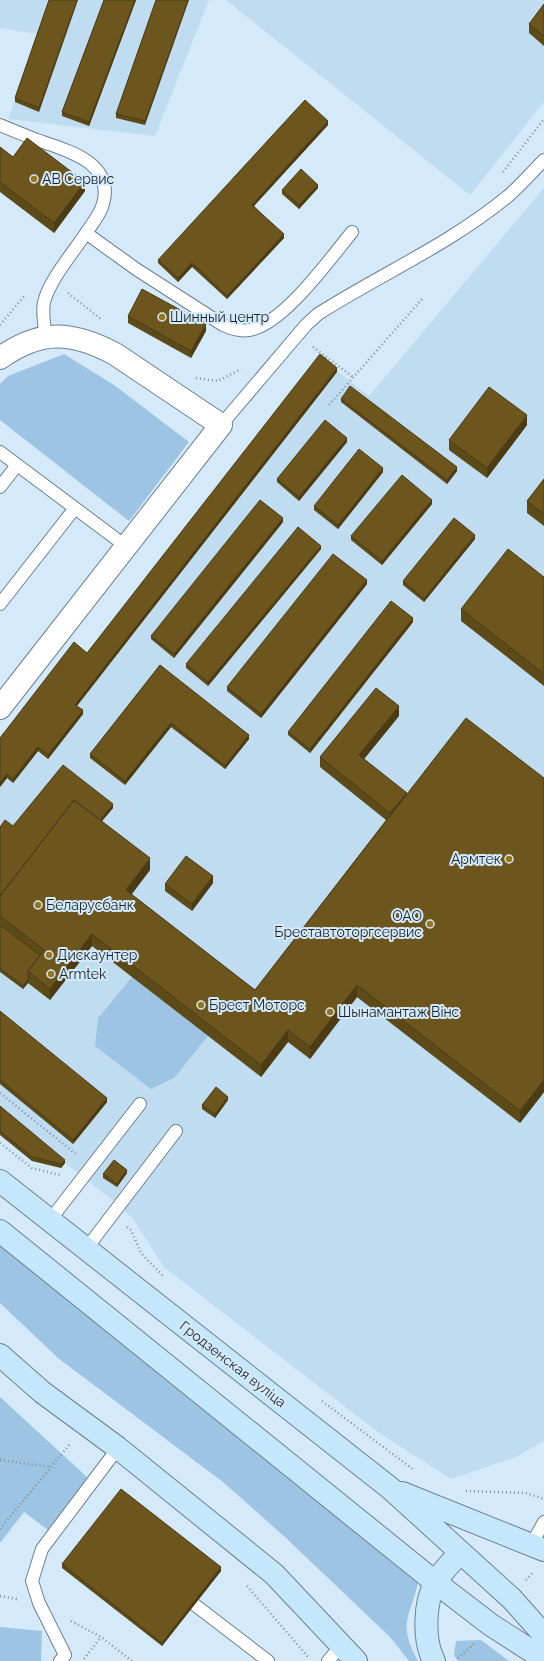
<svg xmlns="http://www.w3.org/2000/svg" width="544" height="1661" viewBox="0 0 544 1661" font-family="Raleway,sans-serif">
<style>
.built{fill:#c0dcf1}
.green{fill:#9dc5e3}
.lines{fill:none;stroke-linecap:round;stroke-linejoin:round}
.service-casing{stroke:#6c808f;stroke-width:14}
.minor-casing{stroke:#6c808f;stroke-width:24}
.secondary-casing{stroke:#6c808f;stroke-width:24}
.path{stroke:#81919c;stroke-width:2.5;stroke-dasharray:1 3;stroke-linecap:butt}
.service{stroke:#fff;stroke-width:12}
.minor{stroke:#fff;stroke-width:22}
.secondary{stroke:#c4e7fc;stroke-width:22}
.wall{fill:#5d4a19}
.shaded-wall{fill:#4c3c14}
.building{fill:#6c561d;stroke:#4c3c14}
.poi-dot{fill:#95751d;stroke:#d4eafa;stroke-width:1.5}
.labels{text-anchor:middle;stroke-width:4;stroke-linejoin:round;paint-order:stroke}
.poi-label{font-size:14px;fill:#1a2228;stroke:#d4eafa;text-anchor:start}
.street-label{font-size:14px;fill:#1a2228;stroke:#d4eafa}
</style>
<rect width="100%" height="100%" fill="#d4eafa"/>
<path class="built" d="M0,0h209l-54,136 -147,-17 30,-85 -38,-6z
M226,0h318v102l-74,93z
M544,188v1253l-28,16 -65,22 -76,-49 -211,-163 -31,-48 -13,-13 -55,-43 -4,5 -29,-7 -32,-26v-394l87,-85 233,-298 49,38z"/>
<path class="green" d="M64,354l50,31 75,57 -60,79 -129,-101v-36l8,-8z
M132,977l76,59 -34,42 -23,11 -56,-43 3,-28z
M0,1233l419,341c-4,40 -25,44 -1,87h-9l-19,-24 -104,-99 -63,-56 -165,-124 -58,-55z
M0,1397l88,81 -40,52 -24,-18 -24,31z
M0,1627l42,4 -1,30h-41z
M481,1640l28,21h-51l-4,-6 2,-14z"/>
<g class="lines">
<defs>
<path id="service" d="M0,125c12,5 24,10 37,15 29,10 78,22 66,64 -3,11 -11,20 -17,29l50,36 87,56c11,5 22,8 33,3 32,-11 74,-69 96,-96
M46,336c-2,-11 -4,-23 -2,-34 6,-23 29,-49 42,-69
M221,425l85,-100 12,-11c63,-40 132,-70 189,-117 13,-11 25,-25 37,-37
M0,452l127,95
M0,487l17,-22
M0,604l75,-96
M50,1220l90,-116
M86,1249l90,-118
M531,1545l13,-23
M195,1605l73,56
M60,1661l5,-6 -26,-52 -7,-22 10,-32 76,-101
M328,1661l13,-15"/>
<path id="minor" d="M0,358c41,-29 72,-27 115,-4l106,71 -221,283"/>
<path id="secondary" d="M0,1181l390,307 122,111 32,36
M0,1231l435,351 56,43 53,34
M0,1355l42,37 76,56 156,126 82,87
M402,1493l142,57
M434,1661c-11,-21 -10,-59 2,-79 6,-11 16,-20 24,-29"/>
</defs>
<use href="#service" class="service-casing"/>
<use href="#minor" class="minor-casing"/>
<use href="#secondary" class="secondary-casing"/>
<path class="path" d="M503,172l41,-53
M68,293l34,27
M0,325l25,-30
M313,347l40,30
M196,378l22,3 23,-12
M329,405l94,-107
M0,738l5,-6
M0,1093l77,62
M0,1143l32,25 28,7
M127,1227l4,3 10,23 23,24
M322,1401l92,69
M0,1460l50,7
M466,1491l60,2 18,6
M0,1529l70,-85
M526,1580l7,-8
M247,1586l62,72
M0,1596l17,3
M71,1621l30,16 31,24
M458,1658l17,-15
M84,1659l17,-22"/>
<use href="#service" class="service"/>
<use href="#minor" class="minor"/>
<use href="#secondary" class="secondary"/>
</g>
<path class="wall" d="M49,0l-10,112 -24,-10v-4z
M104,0h32l-47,126 -27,-10v-4z
M156,0l-11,125 -29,-7v-4z
M544,4v42l-15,-13v-9z
M328,125l-74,81 30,32 -57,61 -35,-32 -14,15 -20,-19v-3z
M0,147l13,10 72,34 -31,42 -54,-41z
M318,188l-19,21 -17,-15v-4z
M128,316l78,15 -15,27 -63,-35z
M337,372l-260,334 6,8 -35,45 -10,-8 -25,32 -6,-5 -7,9v-49l87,-85z
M341,399l116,72 -10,13 -106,-82z
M527,425l-40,53 -38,-28v-10z
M347,442l-48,59 -22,-19v-3z
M383,472l-45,57 -24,-19v-4z
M544,479v47l-17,-13v-12z
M432,504l-50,61 -31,-25v-4z
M283,522l-109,136 -23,-19v-3z
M475,539l-51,63 -21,-17v-4z
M321,549l-113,137 -22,-18v-4z
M544,577v109l-83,-65v-12z
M367,584l-106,134 -34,-27v-4z
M413,622l-103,131 -22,-18v-3z
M160,665l89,74 -24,30 -54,-42 -46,58 -35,-27v-4z
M399,716l-35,43 43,35 137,-16v314l-24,31 -163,-126 -47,62 -22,-17 -27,35 -169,-131 -42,54 -22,-17 -5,6 -23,-17v-145l13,-1 100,-18 -11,13 48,49 -19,24 124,96 131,-170 -66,-53v-10z
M213,883l-21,28 -27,-20v-7z
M0,1011l107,91 -34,42 -73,-60z
M228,1100l-13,18 -13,-9v-4z
M0,1106l65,57 -4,5 -29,-7 -32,-26z
M127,1173l-10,14 -14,-9v-4z
M62,1564l159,7 -59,75 -100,-78z"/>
<path class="shaded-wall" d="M77,0h1l-39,112v-4z
M135,0h1l-47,126v-4z
M188,0h1l-44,125v-4z
M328,121v4l-76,83v-3z
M85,182v9l-31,42v-10z
M318,185v3l-19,21v-4z
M284,234v4l-57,61v-3z
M192,263v4l-14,15v-4z
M206,324v7l-15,27v-7z
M337,368v4l-262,336v-3z
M527,415v10l-40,53v-10z
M347,438v4l-48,59v-4z
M457,467v4l-10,13v-4z
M383,468v4l-45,57v-4z
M432,500v4l-50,61v-4z
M283,518v4l-109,136v-4z
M475,535v4l-51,63v-3z
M321,546v3l-113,137v-4z
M367,580v4l-106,134v-4z
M413,618v4l-103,131v-4z
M399,706v10l-40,49v-10z
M83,710v4l-35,45v-4z
M171,723v4l-46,58v-4z
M249,735v4l-24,30v-3z
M38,747v4l-25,32v-4z
M7,774v4l-7,9v-4z
M407,793v9l-17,21v-10z
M113,804v4l-17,20v-3z
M150,858v12l-24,32v-12z
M213,876v7l-21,28v-7z
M92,934v12l-42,54v-11z
M28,980v3l-5,6v-3z
M357,985v12l-47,62v-12z
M288,1030v12l-27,35v-12z
M544,1080v12l-24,31v-12z
M228,1097v3l-13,18v-4z
M107,1098v4l-34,42v-4z
M65,1160v3l-4,5v-4z
M127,1170v3l-10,14v-3z
M221,1567v4l-59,75v-3z"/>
<path class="building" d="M49,0h28l-38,108 -24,-10z
M104,0h31l-46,122 -27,-10z
M156,0h32l-43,121 -29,-7z
M544,4v32l-15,-12z
M305,100l23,21 -76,84 32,29 -57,62 -35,-33 -14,15 -20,-18z
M27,138l58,44 -31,41 -54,-41v-35l13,10z
M301,169l17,16 -19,20 -17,-15z
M142,289l64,35 -15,27 -63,-35z
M320,354l17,14 -262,337 8,5 -35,45 -10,-8 -25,32 -6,-5 -7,9v-45l74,-96 13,11z
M350,386l107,81 -10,13 -106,-81z
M489,387l38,28 -40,53 -38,-28z
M325,420l22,18 -48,59 -22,-18z
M359,449l24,19 -45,57 -24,-19z
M402,475l30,25 -50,61 -31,-25z
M544,479v35l-17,-13z
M260,500l23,18 -109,136 -23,-18z
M454,518l21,17 -51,64 -21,-18z
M298,527l23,19 -113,136 -22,-18z
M508,549l36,28v97l-83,-65z
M333,554l34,26 -106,134 -34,-27z
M391,601l22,17 -103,131 -22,-17z
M160,665l89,70 -24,31 -54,-43 -46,58 -35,-27z
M376,688l23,18 -40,49 48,38 -17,20 -70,-56z
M466,718l78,60v302l-24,31 -163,-126 -47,62 -22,-17 -27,35 -169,-131 -42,55 -22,-18 16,-21 -44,-34v-20l74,-96 76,58 -24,32 129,100z
M63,765l50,39 -13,16 -26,-20 -74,96v-69l5,-7 8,6z
M186,856l27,20 -21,28 -27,-20z
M0,925l40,30 -12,16v9l-5,6 -23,-18z
M0,1011l107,87 -34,42 -73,-60z
M216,1087l12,10 -13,17 -13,-9z
M0,1106l65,54 -4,4 -29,-7 -32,-26z
M114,1160l13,10 -10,14 -14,-10z
M121,1489l100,78 -59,76 -100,-79z"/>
<g class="poi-dot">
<circle cx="34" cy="179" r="4"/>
<circle cx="162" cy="317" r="4"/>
<circle cx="509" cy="859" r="4"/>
<circle cx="38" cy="905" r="4"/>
<circle cx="430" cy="924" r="4"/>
<circle cx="49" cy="955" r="4"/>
<circle cx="51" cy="974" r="4"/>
<circle cx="201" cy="1005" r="4"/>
<circle cx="330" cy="1012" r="4"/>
</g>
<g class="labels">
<g class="poi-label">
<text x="42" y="184">АВ Сервис</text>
<text x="170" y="322">Шинный центр</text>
<text x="501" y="864" text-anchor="end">Армтек</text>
<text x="46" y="910">Беларусбанк</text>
<text x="422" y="921" text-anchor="end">ОАО<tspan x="422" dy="16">Бреставтоторгсервис</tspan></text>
<text x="57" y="960">Дискаунтер</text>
<text x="59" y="979">Armtek</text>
<text x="209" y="1010">Брест Моторс</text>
<text x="338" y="1017">Шынамантаж Вінс</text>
</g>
<g class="street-label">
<text transform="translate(233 1364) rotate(38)" y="5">Гродзенская вуліца</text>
</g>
</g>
</svg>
